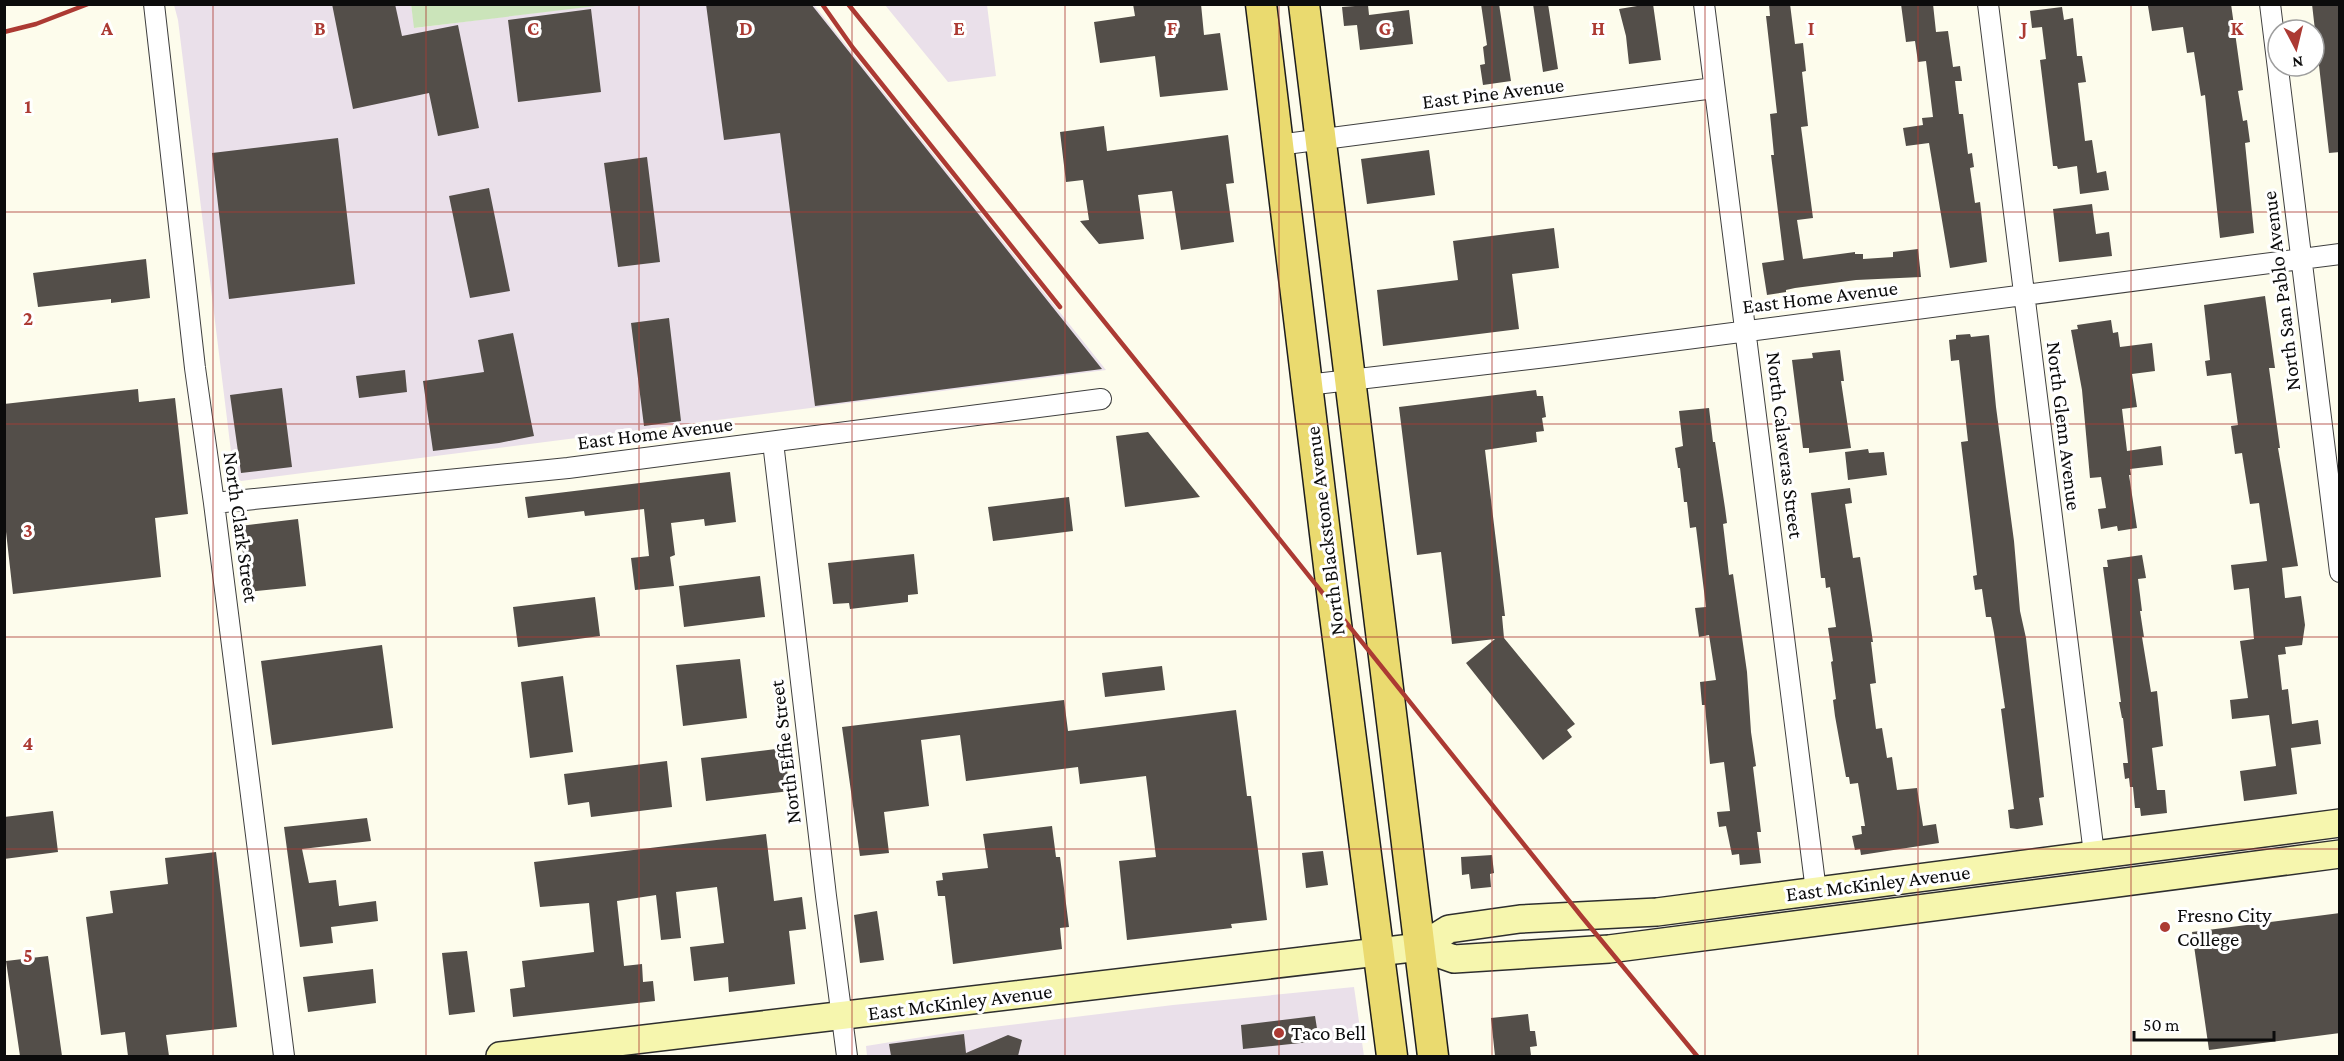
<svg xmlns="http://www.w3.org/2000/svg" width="2344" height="1061" viewBox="0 0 2344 1061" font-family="'Crimson Pro',serif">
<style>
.industrial{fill:#eae0ea}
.green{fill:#cbe4ba}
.building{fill:#534e49}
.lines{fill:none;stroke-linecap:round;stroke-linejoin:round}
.minor-casing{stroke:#3f3f3f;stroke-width:22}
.secondary-casing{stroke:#2e2e2e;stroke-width:30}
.primary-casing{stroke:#1d1d1d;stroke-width:33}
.minor{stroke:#fff;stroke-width:20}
.secondary{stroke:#f6f6ae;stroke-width:27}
.primary{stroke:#eada6f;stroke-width:30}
.rail{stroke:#ac3a33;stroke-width:4.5}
.grid{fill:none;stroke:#ac3a33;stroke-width:1.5;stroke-opacity:0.55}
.poi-dot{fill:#ac3a33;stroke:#fff;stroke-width:2}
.labels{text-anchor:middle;stroke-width:6;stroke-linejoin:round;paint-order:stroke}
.street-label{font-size:21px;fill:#0c0c0c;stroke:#fff}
.poi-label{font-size:21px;fill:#0c0c0c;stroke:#fff;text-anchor:start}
.grid-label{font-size:20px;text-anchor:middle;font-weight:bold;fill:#ac3a33;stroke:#fff;stroke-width:6;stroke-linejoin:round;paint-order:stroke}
</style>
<rect width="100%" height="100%" fill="#fdfcec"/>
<path class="industrial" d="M604,4l210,1 292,365 -865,111 -7,-5 -56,-456 -4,-15h237l4,23z
M885,5h102l9,71 -48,6z
M1354,987l10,69h-497l-1,-10 94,-15 213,-26z"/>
<path class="green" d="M411,4h193v1l-190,23z"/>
<path class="building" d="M332,4h63l7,32 56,-11 21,103 -41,8 -9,-43 -76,16z
M706,4h105l291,365 -287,37 -35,-273 -56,7z
M1133,4h68l3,31 16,-2 8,57 -68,7 -5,-41 -55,7 -6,-41 41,-6z
M1481,4h18l12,77 -28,4 -3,-20 5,-1 -2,-17 4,-2z
M1533,4h15l10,65 -15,3z
M1636,4h17l8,56 -32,4 -3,-28 -7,-27 18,-3z
M1769,4h21l5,40 8,-1 3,28 -4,1 6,54 -7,1 12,91 -16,2 6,39 52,-7v2h8v5l30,-2v-5l25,-3 3,28 -65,3 -61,8 -9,2v2l-19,3 -5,-32 22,-3 -13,-105h3l-4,-41 7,-1 -11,-97h4z
M1901,4h32l3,28 12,-1 5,36 7,-1 2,15h-7l4,33h4l5,40 4,-1 2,14 -4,1 5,35 5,-1 7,60 -37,6 -21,-125 -23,3 -3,-18 20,-3 -1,-7 11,-1 -7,-56 -8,1 -3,-21 -9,1z
M2163,4h68l12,86 -5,1 5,30 4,-1 3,22 -5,1 9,90 -34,5 -15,-143 -4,1 -7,-44 -7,1 -4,-26 -31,4 -4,-25z
M2312,4h28v148l-11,1z
M1368,5l1,10 40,-5 4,34 -53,6 -3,-25 -13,1 -2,-19z
M2062,7l2,13 9,-2 4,38h5l4,26 -8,1 7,58 7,-1 5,33 9,-2 3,19 -29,4 -3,-28 -19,3 -1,-3h-4l-13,-106 6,-1 -4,-32 -10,1 -2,-17z
M591,9l10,83 -83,10 -10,-82z
M1104,126l3,25 121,-16 6,48 -8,1 8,58 -53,8 -9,-59 -34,4 6,44 -45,5 -19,-23 9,-1 -6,-40 -17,2 -6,-50z
M338,138l17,146 -126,15 -17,-146z
M1429,150l6,45 -68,9 -6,-45z
M647,157l13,105 -42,5 -14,-104z
M489,188l21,103 -40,7 -21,-102z
M2092,204l4,30 13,-2 3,24 -53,6 -6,-53z
M1554,228l5,40 -47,6 7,55 -136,17 -6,-56 81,-10 -5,-39z
M146,259l4,39 -39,5v-4l-73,8 -5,-34z
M2265,296l10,72h-6l11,80h-2l20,118 -16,2 3,30 16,-2 4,29 -3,20 -17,2 1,7 -8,1 4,35 6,-1 4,35 26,-4 3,24 -30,4 6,46 -53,7 -4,-30 36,-5 -7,-51 -37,4 -2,-19 18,-2 -8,-57 14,-2 -5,-51 -15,2 -3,-25 36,-4 -8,-58 -9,1 -8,-51 -7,1 -4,-28 7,-1 -7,-52 -24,3 -2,-15 5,-1 -6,-55z
M669,318l12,103 -37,5 -13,-103z
M2111,320l2,13 5,-1 2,15 32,-4 3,28 -23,3 5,33 -15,2 5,42 34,-5 2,19 -33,4 1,6h-2l8,53 -19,3 -1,-5 -16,3 -3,-20 8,-1 -5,-31 -11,1 -8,-88 -11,-60 7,-1 -1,-4z
M513,333l21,103 -35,7 -66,8 -10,-70 61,-9 -6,-32z
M1970,334l1,3 18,-2 7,72 18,134 6,70 6,27 18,159 -5,1 4,27 -26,4 -7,-1 -2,-18 6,-1 -13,-100 4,-1 -11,-75 -3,-16h-5l-4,-28 -7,1 -2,-14 4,-1 -16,-133 7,-1 -9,-81 -8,1 -2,-21 7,-1v-4z
M1840,350l4,31h-3l10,67 -42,5v-5h-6l-11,-88 21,-2 -1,-5z
M405,370l2,22 -48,6 -3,-22z
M282,388l10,79 -51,6 -11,-78z
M138,389l1,13 36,-4 13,116 -33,4 6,59 -148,17 -9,-80v-110z
M1536,390l1,6h6l3,21 -4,1 2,13 -8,1 1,10 -52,8 20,166h-3l2,22 71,86 -8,6 5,7 -29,23 -77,-97 29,-24 -43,5 -11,-92 -24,3 -18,-148z
M1709,408l4,34h2l10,66 2,15 -4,1 6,51 4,-1 14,98 4,60 5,34 -3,1 8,65h-4l4,31 -21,2 -1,-11 -7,1 -6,-29 -7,1 -2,-15 13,-1 -6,-49 -14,2 -5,-59h-3l-2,-23 16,-2 -7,-45 -10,2 -4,-29 11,-1 -10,-80 -6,1 -3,-26h-3l-4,-34h-2l-3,-20 8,-2 -4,-35z
M1148,432l52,65 -75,10 -9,-71z
M1868,449l1,4 15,-1 3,23 -39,5 -3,-28z
M730,472l6,50 -31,4 -1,-7 -33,4 4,32 -5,2 4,29 -39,4 -4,-32 18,-2 -5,-47 -59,7 -1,-5 -56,7 -3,-21z
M1850,488l2,15 -7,1 8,54 7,-1 13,85h-2l5,41 -6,1 6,45 6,-1 5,30 5,-1 5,33 20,-2 6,38 13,-2 3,19 -78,12 -1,-6 -5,1 -3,-14 10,-2 -1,-8h4l-7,-43 -8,1 -1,-7h-3l-11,-61 -2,-16 3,-1 -5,-37 2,-1 -5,-33 8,-1 -6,-40 -4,1 -1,-10h-4l-10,-85z
M1069,497l4,34 -80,10 -5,-34z
M298,519l8,67 -59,6 -7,-66z
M914,554l4,40 -10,1v7l-58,7 -1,-6 -16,1 -5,-41z
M2142,555l4,23 -8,1 4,32h-2l4,26h-2l9,55 6,-1 6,55 -11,2 5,42h8l2,23 -26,3 -1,-8h-5l-2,-21h-3l-1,-9 -4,1 -2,-16h5l-5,-45h-1l-3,-16h2l-18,-135h5l-1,-7z
M760,576l5,41 -81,10 -5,-41z
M595,597l5,39 -82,11 -5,-40z
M382,645l11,83 -121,17 -11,-84z
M740,659l7,59 -64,8 -7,-61z
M1162,666l3,24 -60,7 -3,-24z
M563,676l10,76 -43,6 -9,-76z
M1064,700l4,31 168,-21 11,86h4l16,124 -36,4 1,4 -105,12 -8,-79 37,-4 -10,-81 -66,8 -2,-17 -112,14 -6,-46 -39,5 8,66 -45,6 5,41 -29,3 -18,-129z
M784,748l6,43 -84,10 -5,-43z
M667,761l5,46 -81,10 -2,-15 -21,3 -4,-31z
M53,811l5,41 -54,7v-42z
M367,818l4,23 -69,8 7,34 27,-3 3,26 37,-5 2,20 -47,6 2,16 -33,4 -16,-120z
M1052,826l4,31h4l9,70 -9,1 2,21 -109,15 -8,-68h-7l-2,-15 7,-1 -1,-7 46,-5 -5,-34z
M766,834l8,67 28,-4 4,32 -17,2 6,53 -66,8 -1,-15 -34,4 -4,-34 34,-4 -7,-56 -41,5 5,46 -20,2 -5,-45 -39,6 7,65 18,-2 1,18 10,-1 2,20 -142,16 -3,-28 15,-2 -3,-26 72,-9 -5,-49 -49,4 -6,-45z
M1323,851l5,34 -22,3 -4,-35z
M216,852l21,175 -71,8 3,21h-41l-3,-24 -24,3 -15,-118 27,-4 -3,-22 58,-7 -3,-26z
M1492,855l2,18 -4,1 1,13 -20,2 -2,-15 -7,1 -1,-18z
M877,911l7,49 -24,3 -6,-48z
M2340,913v120l-131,17 -17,-118z
M467,951l8,61 -26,3 -7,-62z
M48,956l14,100h-42l-14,-95z
M373,969l3,34 -68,9 -5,-35z
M1528,1014l2,17h5l2,15 -7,1 1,9h-36l-4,-38z
M1315,1016l4,25 -76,8 -2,-24z
M964,1034l2,19 42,-18 14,5 -4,16h-127l-2,-12z"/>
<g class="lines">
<defs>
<path id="minor" d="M154,4l41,364 19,135 70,553
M1704,4l112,887
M1988,4l106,850
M2270,4l70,568
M1278,145l436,-57
M1307,385l256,-30 777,-101
M773,442l53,454 21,160
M214,503l354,-35 533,-69"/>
<path id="secondary" d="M1420,947l29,-18 71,-10 137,-7 683,-89
M500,1056l920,-109 34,12 155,-10 731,-95"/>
<path id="primary" d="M1261,4l73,604 58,448
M1304,4l129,1052"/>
</defs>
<use href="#minor" class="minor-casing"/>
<use href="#secondary" class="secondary-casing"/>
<use href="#primary" class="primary-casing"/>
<use href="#minor" class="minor"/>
<use href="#secondary" class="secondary"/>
<use href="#primary" class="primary"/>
<path class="rail" d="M822,4l31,44 207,259
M848,4l401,497 333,416 115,139
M4,32l32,-8 52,-20"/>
</g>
<path class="grid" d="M213,4v1052M426,4v1052M639,4v1052M852,4v1052M1065,4v1052M1279,4v1052M1492,4v1052M1705,4v1052M1918,4v1052M2131,4v1052M4,212h2336M4,424h2336M4,637h2336M4,849h2336"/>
<g class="poi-dot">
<circle cx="2165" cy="927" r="6"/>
<circle cx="1279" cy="1033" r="6"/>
</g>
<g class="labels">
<g class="street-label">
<text transform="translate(1493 93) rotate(-7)" y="7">East Pine Avenue</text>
<text transform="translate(2281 291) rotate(-97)" y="7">North San Pablo Avenue</text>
<text transform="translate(1820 297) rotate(-7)" y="7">East Home Avenue</text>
<text transform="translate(2064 426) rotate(83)" y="7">North Glenn Avenue</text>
<text transform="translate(655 433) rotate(-7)" y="7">East Home Avenue</text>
<text transform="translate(1785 445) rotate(83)" y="7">North Calaveras Street</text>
<text transform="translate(241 527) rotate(82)" y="7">North Clark Street</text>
<text transform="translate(1325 531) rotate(-97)" y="7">North Blackstone Avenue</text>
<text transform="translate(785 752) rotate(-97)" y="7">North Effie Street</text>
<text transform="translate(1878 883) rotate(-7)" y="7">East McKinley Avenue</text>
<text transform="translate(960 1002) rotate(-7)" y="7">East McKinley Avenue</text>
</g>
<g class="poi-label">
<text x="2177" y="922">Fresno City<tspan x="2177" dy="24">College</tspan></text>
<text x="1291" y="1040">Taco Bell</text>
</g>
</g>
<g class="grid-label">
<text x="107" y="35">A</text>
<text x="320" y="35">B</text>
<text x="533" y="35">C</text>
<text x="746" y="35">D</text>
<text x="959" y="35">E</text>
<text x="1172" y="35">F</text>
<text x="1385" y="35">G</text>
<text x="1598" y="35">H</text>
<text x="1811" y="35">I</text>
<text x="2024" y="35">J</text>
<text x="2237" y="35">K</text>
<text x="28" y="113">1</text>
<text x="28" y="325">2</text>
<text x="28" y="537">3</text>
<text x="28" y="750">4</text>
<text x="28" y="962">5</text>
</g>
<rect width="2344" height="1061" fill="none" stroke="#0c0c0c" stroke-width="12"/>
<g transform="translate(2296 48) rotate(173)"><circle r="28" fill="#ffffff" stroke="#9e9e9e" stroke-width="1.5"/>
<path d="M0-4.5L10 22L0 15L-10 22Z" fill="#ac3a33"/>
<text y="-9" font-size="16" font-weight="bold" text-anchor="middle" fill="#0c0c0c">N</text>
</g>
<path d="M2134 1031v9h140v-9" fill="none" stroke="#0c0c0c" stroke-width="3"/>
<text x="2143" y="1031" font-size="18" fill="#0c0c0c" stroke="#ffffff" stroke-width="4.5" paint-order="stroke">50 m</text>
</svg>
